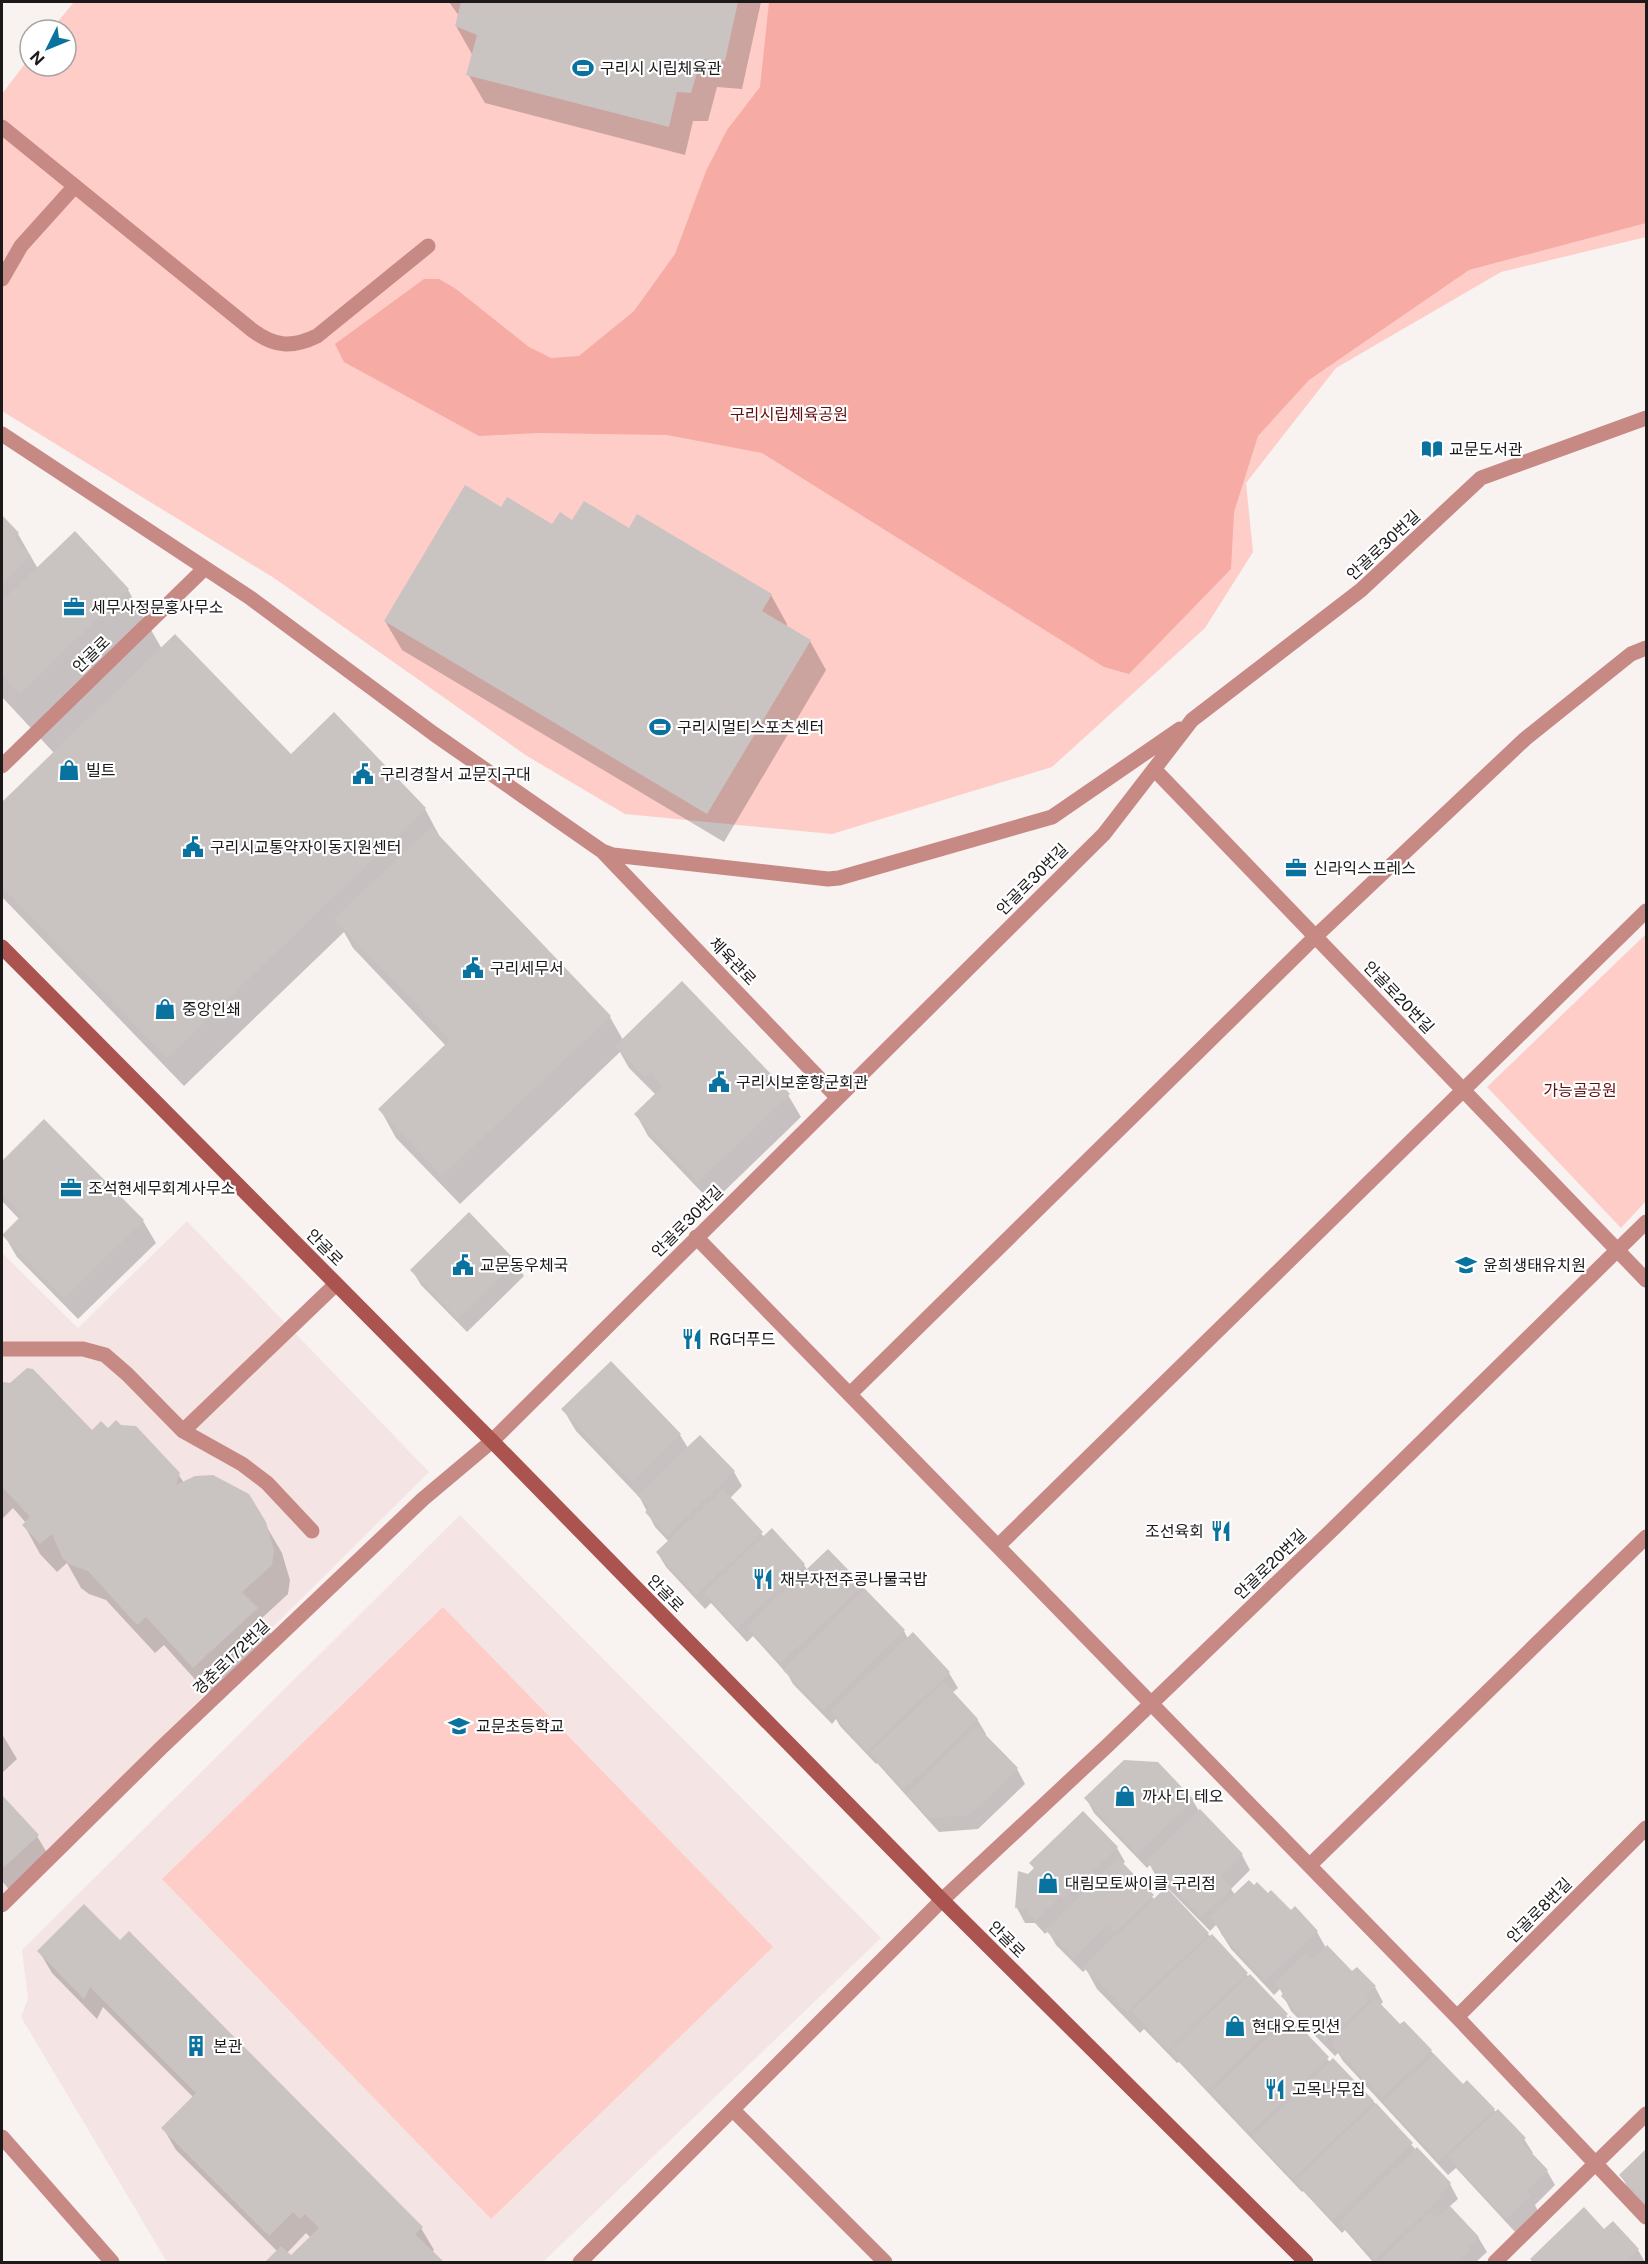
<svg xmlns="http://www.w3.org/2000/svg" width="1648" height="2264" viewBox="0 0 1648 2264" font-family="'Public Sans','Noto Sans KR',sans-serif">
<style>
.built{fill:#f4e5e4}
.green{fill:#fecdc8}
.forest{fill:#f6aba4}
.shadow{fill:#0003;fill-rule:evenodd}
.building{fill:#c9c3c2}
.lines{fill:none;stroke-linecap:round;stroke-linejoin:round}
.lane{stroke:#c78984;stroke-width:15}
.street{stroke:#c78984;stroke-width:15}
.secondary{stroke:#ab534e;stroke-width:15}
.labels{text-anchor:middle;stroke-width:4.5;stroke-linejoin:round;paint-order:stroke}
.poi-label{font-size:16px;fill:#1b1919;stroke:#fff;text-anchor:start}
.park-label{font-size:16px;fill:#611012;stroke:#fff}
.street-label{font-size:16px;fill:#1b1919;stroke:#fff}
</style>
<rect width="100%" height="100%" fill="#f8f2f1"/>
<path class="built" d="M187,1221l242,251 -427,424v-643l76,75z
M460,1515l421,423 -338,324h-376l-146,-245 7,-19 -6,-48z"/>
<path class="green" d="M74,2h1572v235l-145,35 -165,96 -90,115 7,69 -48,76 -153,139 -220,67 -207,-20 -98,-58 -253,-178 -272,-167v-317l28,-37v9h36v-36h-15z
M1646,934v267l-25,27 -134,-141z
M443,1607l330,340 -282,272 -329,-340z"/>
<path class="forest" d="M769,2h877v221l-177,47 -160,110 -51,56 -24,76 -3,57 -102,105 -25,-7 -342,-214 -95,-18 -128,-2 -60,3 -135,-74 -9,-18 89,-65h15l17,10 73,58 22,11 28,-2 55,-45 41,-57 31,-83 21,-41 33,-43z"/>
<path class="shadow" d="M449,2h312l-19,87 -25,-2 -9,34h-15l-8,34 -200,-52 -17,-29 5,-18 -17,-30 3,-10z
M501,509l52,17 20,-4 57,8 141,65 16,29 -1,3 24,14 16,29 -102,172 -322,-192 -17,-29z
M2,517l16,17 20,35 90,21 34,59 129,107 134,53 16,30 169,178 13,23 165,55 13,22 -89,86 -64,-67 -12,-22 20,-19 -27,-27 -9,-16 -160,152 -64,-66 -16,-29 66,-63 -93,-98 -9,-16 -160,154 -182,-189v-93l52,-51 -52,-56z
M44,1121l99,100 13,22 -78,76 -61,-62 -13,-22 16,-15 -18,-19v-38z
M515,1262l9,14 -57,56 -46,-47 -9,-15z
M2,1384h9l81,48 16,-2 70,44 6,9 64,12 34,58 8,27 -2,14 -26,24 11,20 -63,58 -46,-51 -9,8 -49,-53 -17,-6 -8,-6 -14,-25 -10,9 -17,-18 -16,-29 2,-2 -13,-15 -11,11z
M563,1409l117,26 8,13 46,24 8,14 -12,12 35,40 39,27 4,6 54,15 42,45 4,8 5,-5 36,39 9,15 -6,5 25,26 9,15 -2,2 33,33 8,15 -47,45 -39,3 -62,-69 -1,1 -36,-38 -4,-7 -4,5 -39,-40 -5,-9 -35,-39 -6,6 -36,-39 -6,6 -39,-42 -9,-15 12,-10 -14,-15 -15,-29 -64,-67z
M2,1734l15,25 -15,14z
M1158,1764l35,37 6,10 43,44 8,15 -19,19 4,6 56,17 4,-4 22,24 9,16 26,25 23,14 8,15 -3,3 20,21 31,25 32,35 31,24 30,29 9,14 -2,2 16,16 8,14 -20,20 3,6 -22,22 -60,-65 -8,7 -105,-114 -5,-8 -3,3 -44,-45 -11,-22 -6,6 -43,-46 -15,-24 -6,6 -54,-55 -6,-11 -3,3 -53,-55 -8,-15z
M2,1797l35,39 13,22 -38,35 -10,-12z
M1117,1848l8,14 -3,3 33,35 11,-10 165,173 42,38 43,49 34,34 8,15 -9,8 29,30 9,15 -11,10h-103l-28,-32 -3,3 -39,-42 -1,1 -123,-130 -2,1 -33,-34 -4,4 -43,-44 -11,-20 -3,3 -27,-27 -8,-14 -3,3 -10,-11h-10l-8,-15 11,-32z
M84,1906l337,322 13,22 -3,3 10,9h-174l11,-10 -102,-102 -13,-22 31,-30 -91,-91 -6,12 -45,-46 -13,-22zM306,2233l5,5 -20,19 -4,-4z
M1646,2151v57l-17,-18 -8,-15z
M1613,2223l25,27 7,12h-111l-2,-3 72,-28z"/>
<path class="building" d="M461,2h277l-13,59 -24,-2 -10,34 -14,-1 -8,35 -203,-52 11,-40 -22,-9z
M465,485l36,22 6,-10 45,27 8,-12 12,8 12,-19 45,27 8,-14 135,80 -10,17 49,29 -104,174 -323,-193z
M2,515l17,18 -5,5 17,18 -29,28z
M75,531l54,58 -110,105 -17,-19v-74z
M175,634l116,120 43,-42 92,96 -259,250 -165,-171v-85z
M431,827l180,189 -169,160 -64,-67 72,-69 -116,-121z
M682,981l108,113 -92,88 -64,-68 29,-28 -12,-13 -6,5 -30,-32z
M44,1119l100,101 -80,78 -62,-63 20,-20 -20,-21v-33z
M469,1212l47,49 -58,58 -48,-49z
M611,1361l70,73 -49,48 -71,-73z
M27,1368l6,1 59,61 9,-9 7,7 8,-8 5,5 15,1 44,47 -4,12 19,-9 18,-1 36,19 17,28 8,28 -2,15 -30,27 16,16 -65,60 -47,-51 -9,8 -49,-54 -17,-6 -8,-6 -11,-25 -12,10 -18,-19 8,-8 -28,-30v-105l8,1z
M700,1435l35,36 -68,65 -22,-24 5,-4 -13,-13z
M723,1489l40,43 -67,63 -40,-43z
M772,1528l33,36 -68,64 -33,-35z
M828,1549l35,36 -82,78 -35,-36z
M865,1589l40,41 -82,80 -40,-40z
M913,1632l37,40 -83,79 -37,-40z
M944,1682l34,37 -74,70 -35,-36z
M977,1726l41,42 -48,47 -41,3 -23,-24z
M1124,1760l34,2 36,38 -57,54 -53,-56z
M2,1795l37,40 -37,34z
M1200,1809l43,45 -22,22 11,12 -31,29 -55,-56z
M1083,1811l35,36 -54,52 -3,-3 -25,24 -11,-11 -10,-1 3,-37 10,3 6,-6 -5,-5z
M1118,1858l36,37 -39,38 -8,-8 -33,33 -29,-28z
M1249,1880l5,5 3,-3 11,11 3,-3 20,20 4,-4 23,25 -53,50 -44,-47 3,-2 -15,-15z
M1166,1887l43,46 -82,79 -44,-45z
M84,1904l36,36 9,-9 294,296 -8,7 29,28h-179l16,-16 10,9 28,-27 -14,-14 -5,5 -7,-7 -24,24 -108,-108 35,-35 -106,-106 -6,12 -47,-48z
M1212,1934l36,39 -80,77 -37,-39z
M1327,1945l25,26 5,-4 19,19 -10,9 4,5 -45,42 -44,-46 3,-4 -10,-9 32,-30 7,6z
M1250,1974l38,40 -81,76 -37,-40z
M1375,1998l25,26 4,-3 28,29 -50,48 -49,-52v-8z
M1290,2016l39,41 -79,76 -39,-41z
M1434,2054l29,30 4,-4 28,29 -56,52 -56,-59z
M1333,2058l41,43 -81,78 -41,-43z
M1376,2103l37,40 -80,77 -38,-39z
M1498,2109l28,29 -5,4 27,28 -22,21 5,5 -25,23 -58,-62z
M1417,2147l34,36 -11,11 2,2 -67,64 -36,-38z
M1646,2149v55l-27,-29z
M1450,2206l29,31 -11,11 2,2 -13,12h-79l53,-50 6,6z
M1584,2207l20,22 9,-8 26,28 -14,13h-92l-3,-3z"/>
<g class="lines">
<path class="lane" d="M2,127l250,203c23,17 40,18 65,6l111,-90
M2,279l19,-33 54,-60
M2,1349h81l22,6 22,19 56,57 59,33 25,19 45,48
M183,1431l153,-147"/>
<path class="street" d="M2,434l247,163 185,137 168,117 11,4 215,24 11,-1 213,-61 128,-88
M2,766l203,-198
M1154,769l492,511
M603,852l234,245
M696,1237l761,780 189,200
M850,1394l466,-458 209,-197 106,-85 15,-6
M998,1546l648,-635
M1310,1865l336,-328
M2,1905l159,-157 262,-249 69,-58 612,-607 88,-114 169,-130 120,-112 165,-60
M1457,2017l189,-189
M733,2110l152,152
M2,2137l110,125
M580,2262l362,-362 165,-154 228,-219 311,-305
M1495,2262l151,-148"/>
<path class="secondary" d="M2,947l490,494 450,459 364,362"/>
</g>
<defs>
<symbol id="stadium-bare" viewBox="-9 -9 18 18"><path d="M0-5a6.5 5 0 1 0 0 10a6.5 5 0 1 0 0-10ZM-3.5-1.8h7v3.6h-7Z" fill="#09729e" stroke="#fff" stroke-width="2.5" paint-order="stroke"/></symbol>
<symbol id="library-bare" viewBox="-9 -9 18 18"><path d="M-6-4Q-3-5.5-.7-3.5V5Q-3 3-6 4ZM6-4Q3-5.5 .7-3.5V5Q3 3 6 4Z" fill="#09729e" stroke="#fff" stroke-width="2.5" paint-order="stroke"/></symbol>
<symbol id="office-bare" viewBox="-9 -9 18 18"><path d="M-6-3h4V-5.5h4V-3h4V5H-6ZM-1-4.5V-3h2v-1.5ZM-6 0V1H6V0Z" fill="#09729e" stroke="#fff" stroke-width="2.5" paint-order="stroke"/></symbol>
<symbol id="shop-bare" viewBox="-9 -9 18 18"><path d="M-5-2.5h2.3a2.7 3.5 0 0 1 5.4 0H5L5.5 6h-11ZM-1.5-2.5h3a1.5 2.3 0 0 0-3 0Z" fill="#09729e" stroke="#fff" stroke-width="2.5" paint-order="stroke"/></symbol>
<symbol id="civic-bare" viewBox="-9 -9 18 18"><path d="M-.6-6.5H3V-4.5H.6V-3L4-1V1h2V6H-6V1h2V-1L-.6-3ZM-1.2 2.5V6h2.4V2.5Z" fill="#09729e" stroke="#fff" stroke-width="2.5" paint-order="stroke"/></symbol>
<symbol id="school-bare" viewBox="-9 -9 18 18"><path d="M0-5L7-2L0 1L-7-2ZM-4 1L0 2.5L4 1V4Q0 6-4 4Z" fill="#09729e" stroke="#fff" stroke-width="2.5" paint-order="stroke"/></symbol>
<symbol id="restaurant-bare" viewBox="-9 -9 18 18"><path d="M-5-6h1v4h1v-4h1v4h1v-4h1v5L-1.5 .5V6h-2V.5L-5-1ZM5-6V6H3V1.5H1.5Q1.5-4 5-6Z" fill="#09729e" stroke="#fff" stroke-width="2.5" paint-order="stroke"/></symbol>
<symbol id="building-bare" viewBox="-9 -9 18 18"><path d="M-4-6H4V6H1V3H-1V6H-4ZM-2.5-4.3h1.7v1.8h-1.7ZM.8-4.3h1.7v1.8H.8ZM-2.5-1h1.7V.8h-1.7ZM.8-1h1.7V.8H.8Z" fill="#09729e" stroke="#fff" stroke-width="2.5" paint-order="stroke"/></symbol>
</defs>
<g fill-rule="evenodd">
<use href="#stadium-bare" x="568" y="53" width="30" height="30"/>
<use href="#library-bare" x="1417" y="434" width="30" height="30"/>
<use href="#office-bare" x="59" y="592" width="30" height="30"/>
<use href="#stadium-bare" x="645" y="712" width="30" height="30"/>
<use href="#shop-bare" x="54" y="755" width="30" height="30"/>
<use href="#civic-bare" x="348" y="759" width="30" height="30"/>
<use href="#civic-bare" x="178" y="832" width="30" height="30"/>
<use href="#office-bare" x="1281" y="853" width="30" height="30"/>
<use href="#civic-bare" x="458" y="953" width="30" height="30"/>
<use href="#shop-bare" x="150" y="994" width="30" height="30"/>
<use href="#civic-bare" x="704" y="1067" width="30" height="30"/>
<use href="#office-bare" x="56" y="1173" width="30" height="30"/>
<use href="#civic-bare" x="448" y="1250" width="30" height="30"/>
<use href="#school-bare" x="1451" y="1250" width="30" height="30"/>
<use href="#restaurant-bare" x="677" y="1324" width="30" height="30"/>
<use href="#restaurant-bare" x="1206" y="1516" width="30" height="30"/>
<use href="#restaurant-bare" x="748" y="1564" width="30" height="30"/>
<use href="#school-bare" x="444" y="1711" width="30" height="30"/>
<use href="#shop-bare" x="1110" y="1781" width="30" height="30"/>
<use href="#shop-bare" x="1033" y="1868" width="30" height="30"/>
<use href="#shop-bare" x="1220" y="2011" width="30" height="30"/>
<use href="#building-bare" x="181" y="2031" width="30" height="30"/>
<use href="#restaurant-bare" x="1260" y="2074" width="30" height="30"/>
</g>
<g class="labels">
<g class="poi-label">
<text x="600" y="74">구리시 시립체육관</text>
<text x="1449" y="455">교문도서관</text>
<text x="91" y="613">세무사정문홍사무소</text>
<text x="677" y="733">구리시멀티스포츠센터</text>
<text x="86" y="776">빌트</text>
<text x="380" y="780">구리경찰서 교문지구대</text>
<text x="210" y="853">구리시교통약자이동지원센터</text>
<text x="1313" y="874">신라익스프레스</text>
<text x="490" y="974">구리세무서</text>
<text x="182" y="1015">중앙인쇄</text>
<text x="736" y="1088">구리시보훈향군회관</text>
<text x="88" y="1194">조석현세무회계사무소</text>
<text x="480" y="1271">교문동우체국</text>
<text x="1483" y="1271">윤희생태유치원</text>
<text x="709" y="1345">RG더푸드</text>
<text x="1204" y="1537" text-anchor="end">조선육회</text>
<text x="780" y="1585">채부자전주콩나물국밥</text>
<text x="476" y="1732">교문초등학교</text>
<text x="1142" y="1802">까사 디 테오</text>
<text x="1065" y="1889">대림모토싸이클 구리점</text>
<text x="1252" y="2032">현대오토밋션</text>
<text x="213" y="2052">본관</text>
<text x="1292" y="2095">고목나무집</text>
</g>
<g class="park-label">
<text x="789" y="420">구리시립체육공원</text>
<text x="1580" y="1096">가능골공원</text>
</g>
<g class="street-label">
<text transform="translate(1383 545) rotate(-43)" y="6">안골로30번길</text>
<text transform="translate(91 654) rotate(-44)" y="6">안골로</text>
<text transform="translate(1032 879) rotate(-45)" y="6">안골로30번길</text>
<text transform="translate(733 961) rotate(46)" y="6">체육관로</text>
<text transform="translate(1399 997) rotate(46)" y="6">안골로20번길</text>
<text transform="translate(687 1221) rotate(-45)" y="6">안골로30번길</text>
<text transform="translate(325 1247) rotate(45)" y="6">안골로</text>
<text transform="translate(1270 1564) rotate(-44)" y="6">안골로20번길</text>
<text transform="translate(666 1593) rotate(46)" y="6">안골로</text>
<text transform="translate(231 1657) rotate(-44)" y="6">경춘로172번길</text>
<text transform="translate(1539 1910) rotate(-45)" y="6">안골로8번길</text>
<text transform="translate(1007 1939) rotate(45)" y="6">안골로</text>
</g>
</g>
<rect width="1648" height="2264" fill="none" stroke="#1b1919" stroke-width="6"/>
<g transform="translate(48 48) rotate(227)"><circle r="28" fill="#ffffff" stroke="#a4a3a3" stroke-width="1.5"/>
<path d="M0-4.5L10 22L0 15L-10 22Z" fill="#09729e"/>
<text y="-9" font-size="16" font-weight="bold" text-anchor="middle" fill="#1b1919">N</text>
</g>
</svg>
